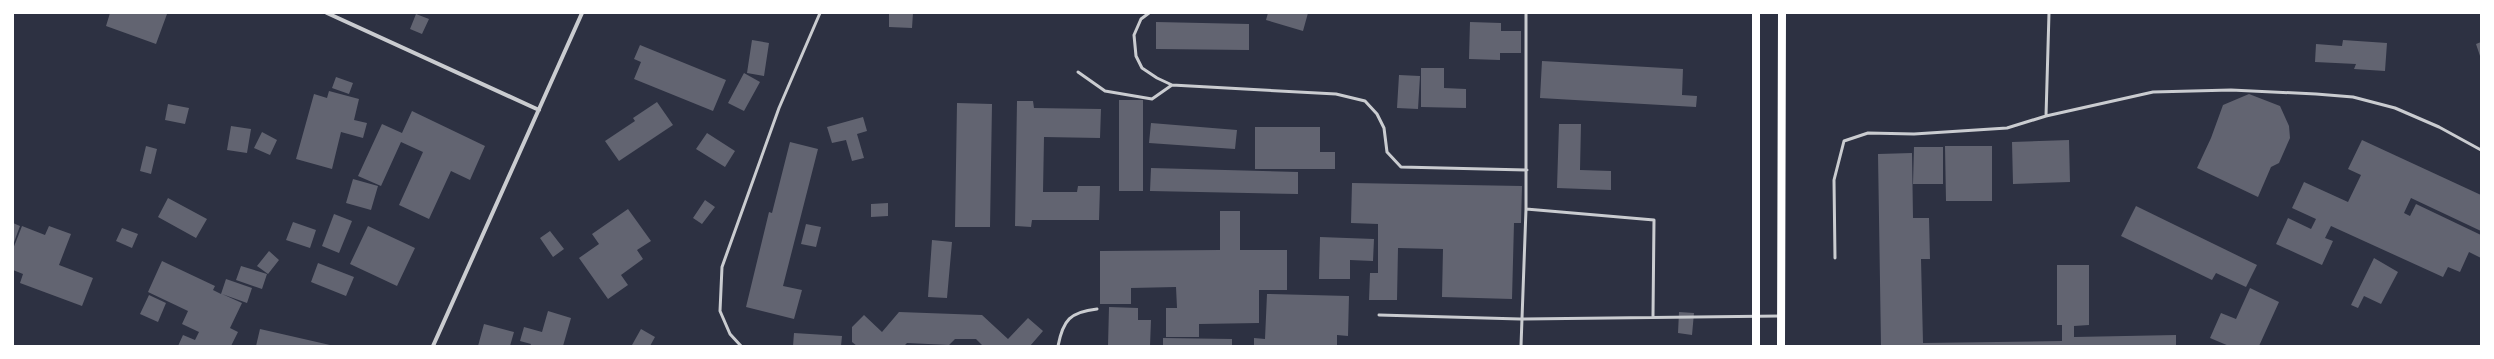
<svg xmlns="http://www.w3.org/2000/svg" width="2494" height="359" viewBox="0 0 2494 359" font-family="'Work Sans',sans-serif">
<style>
.building{fill:#626471}
.lines{fill:none;stroke-linecap:round;stroke-linejoin:round}
.service{stroke:#caccd0;stroke-width:3}
.minor{stroke:#caccd0;stroke-width:4}
.secondary{stroke:#fff;stroke-width:8}
</style>
<rect width="100%" height="100%" fill="#2d3142"/>
<path class="building" d="M110,13h53l4,1 -11,30 -50,-18z
M889,13h24l-1,15 -23,-1z
M1268,13h40l-5,18 -37,-11z
M416,14l13,5 -7,15 -12,-5z
M1156,22l93,2v26l-93,-1z
M1470,22l31,1v8h20v22h-21v7l-31,-1z
M752,40l17,3 -5,33 -17,-3z
M2343,40l44,3 -2,28 -31,-2 2,-5 -41,-2 1,-18 26,2z
M2481,42v17l-5,-15z
M640,45l86,35 -13,31 -79,-32 7,-17 -7,-3z
M1542,61l141,8 -1,26 15,1 -1,11 -156,-9z
M1421,68h23v20l22,1v19l-45,-1z
M744,73l16,9 -16,29 -16,-8z
M1399,75l21,1 -2,33 -21,-1z
M336,77l17,6 -4,11 -17,-6z
M329,91l30,8 -5,21 13,3 -4,15 -22,-6 -9,37 -36,-10 18,-65 13,4z
M2249,94l31,12 9,20 1,12 -11,25 -8,4 -13,30 -61,-29 14,-30 12,-33z
M1119,100h24v91h-24z
M1017,101h16l1,7 67,1 -1,29 -56,-1 -1,55h34l1,-6h22l-1,34h-67l-1,7 -16,-1z
M657,102l16,23 -54,36 -14,-20 30,-20 -2,-3z
M957,103l35,1 -2,123h-35z
M168,104l21,4 -4,16 -20,-4z
M412,111l73,35 -15,34 -19,-9 -22,48 -30,-14 24,-53 -22,-10 -20,44 -23,-10 24,-52 20,9z
M863,117l4,14 -10,3 7,24 -12,3 -6,-21 -14,3 -5,-16z
M1151,123l86,7 -2,19 -86,-6z
M1559,124h22l-1,46 31,1v19l-54,-2z
M231,126l20,3 -4,24 -20,-3z
M1255,127h65v25h15v17h-80z
M262,132l15,8 -7,15 -16,-7z
M707,133l28,18 -10,16 -29,-18z
M2069,140l1,42 -57,2 -1,-42z
M2362,140l119,55v36l-70,-33 -7,15 6,3 6,-12 65,31v23l-12,-6 -9,20 -12,-5 -5,10 -112,-51 -6,12 8,3 -11,24 -46,-21 12,-26 23,11 5,-10 -24,-11 12,-26 44,20 13,-27 -13,-6z
M790,142l28,7 -35,137 19,4 -8,29 -48,-12 23,-95 3,1z
M146,146l11,3 -6,25 -11,-3z
M1945,146h47v55h-46z
M1914,147h29v37h-30z
M1912,153l1,65h16l1,41h-9l2,84 139,-2v-16h-5v-60h32v60l-15,1v11l102,-2v11h-295l-3,-192z
M1151,168l147,4v22l-148,-3z
M353,179l25,7 -7,24 -25,-7z
M1352,183l170,3 -1,37h-7l-2,76 -70,-2 1,-48 -45,-1 -1,52h-28l1,-27h8v-49l-27,-1z
M168,198l39,21 -11,19 -38,-21z
M705,200l10,7 -13,17 -9,-6z
M888,203v13l-17,1v-13z
M2136,206l121,59 -11,22 -30,-14 -4,7 -91,-44z
M628,209l23,32 -14,9 6,9 -22,16 7,10 -20,14 -29,-41 20,-14 -7,-10z
M1220,211h20v39h47v40h-28v33l-60,1v13h-33v-29h11l-1,-21 -45,1v16h-31v-53l120,-1z
M334,214l18,7 -13,32 -17,-7z
M293,222l23,8 -6,18 -24,-8z
M13,223l7,3 -7,19z
M806,224l15,3 -5,20 -15,-3z
M22,226l23,9 4,-9 22,8 -12,31 34,13 -11,28 -62,-23 3,-9 -10,-4v-21z
M368,226l47,22 -18,38 -47,-22z
M122,228l16,6 -6,14 -16,-7z
M550,231l14,18 -11,8 -13,-19z
M1320,237l54,2 -1,22 -23,-1v19h-31z
M932,240l20,2 -5,56 -19,-1z
M269,251l10,9 -11,14 -11,-8z
M2374,258l24,14 -17,32 -17,-8 -6,12 -7,-3z
M162,261l53,25 -2,4 8,4 5,-15 26,9 -5,15 -25,-9 20,9 -12,25 8,4 -7,14h-53l5,-11 12,5 4,-8 -17,-8 6,-13 -40,-19z
M318,263l36,14 -8,19 -35,-14z
M241,266l26,8 -5,15 -26,-9z
M2250,288l29,14 -20,44h-30l-19,-8 11,-25 15,6z
M1267,294l82,2 -1,40 -11,-1v11h-83v-8l11,1z
M149,295l17,8 -8,19 -18,-8z
M1109,307l29,1v12h13l-1,26h-42z
M548,311l23,7 -8,28h-33l1,-2 -11,-3 4,-14 18,5z
M899,312l83,3 26,24 20,-21 15,13 -13,15h-47l-7,-7h-21l-6,6 -42,-2 -3,3h-47l-5,-4v-15l12,-12 18,17z
M1679,312l15,1 -2,22 -14,-2z
M484,324l30,8 -4,14h-32z
M260,329l70,16v1h-74z
M641,329l14,8 -5,9 -18,-1z
M794,333l48,3 -1,10h-48z
M1163,338l69,1v7h-69z"/>
<g class="lines">
<path class="service" d="M1149,13l-8,6 -7,16 2,21 6,12 15,10 15,7 164,9 29,7 12,13 7,14 3,24 14,15 126,3
M1078,72l27,19 47,8 20,-14
M2046,116l107,-24 78,-2 85,4 37,3 42,11 44,19 42,23
M1526,209l128,11 -1,96
M1835,258l-1,-78 10,-39 24,-8 46,1 93,-6 39,-12 3,-103
M1379,315l141,4 261,-3
M741,346l-11,-12 -10,-23 2,-44 57,-159 41,-95
M1058,346c5,-26 12,-34 39,-37
M1521,346l5,-137v-196"/>
<path class="minor" d="M327,13l212,97
M433,346l149,-333"/>
<path class="secondary" d="M1756,346v-333
M1781,346l1,-333"/>
</g>
<rect width="2494" height="359" fill="none" stroke="#ffffff" stroke-width="28"/>
</svg>
